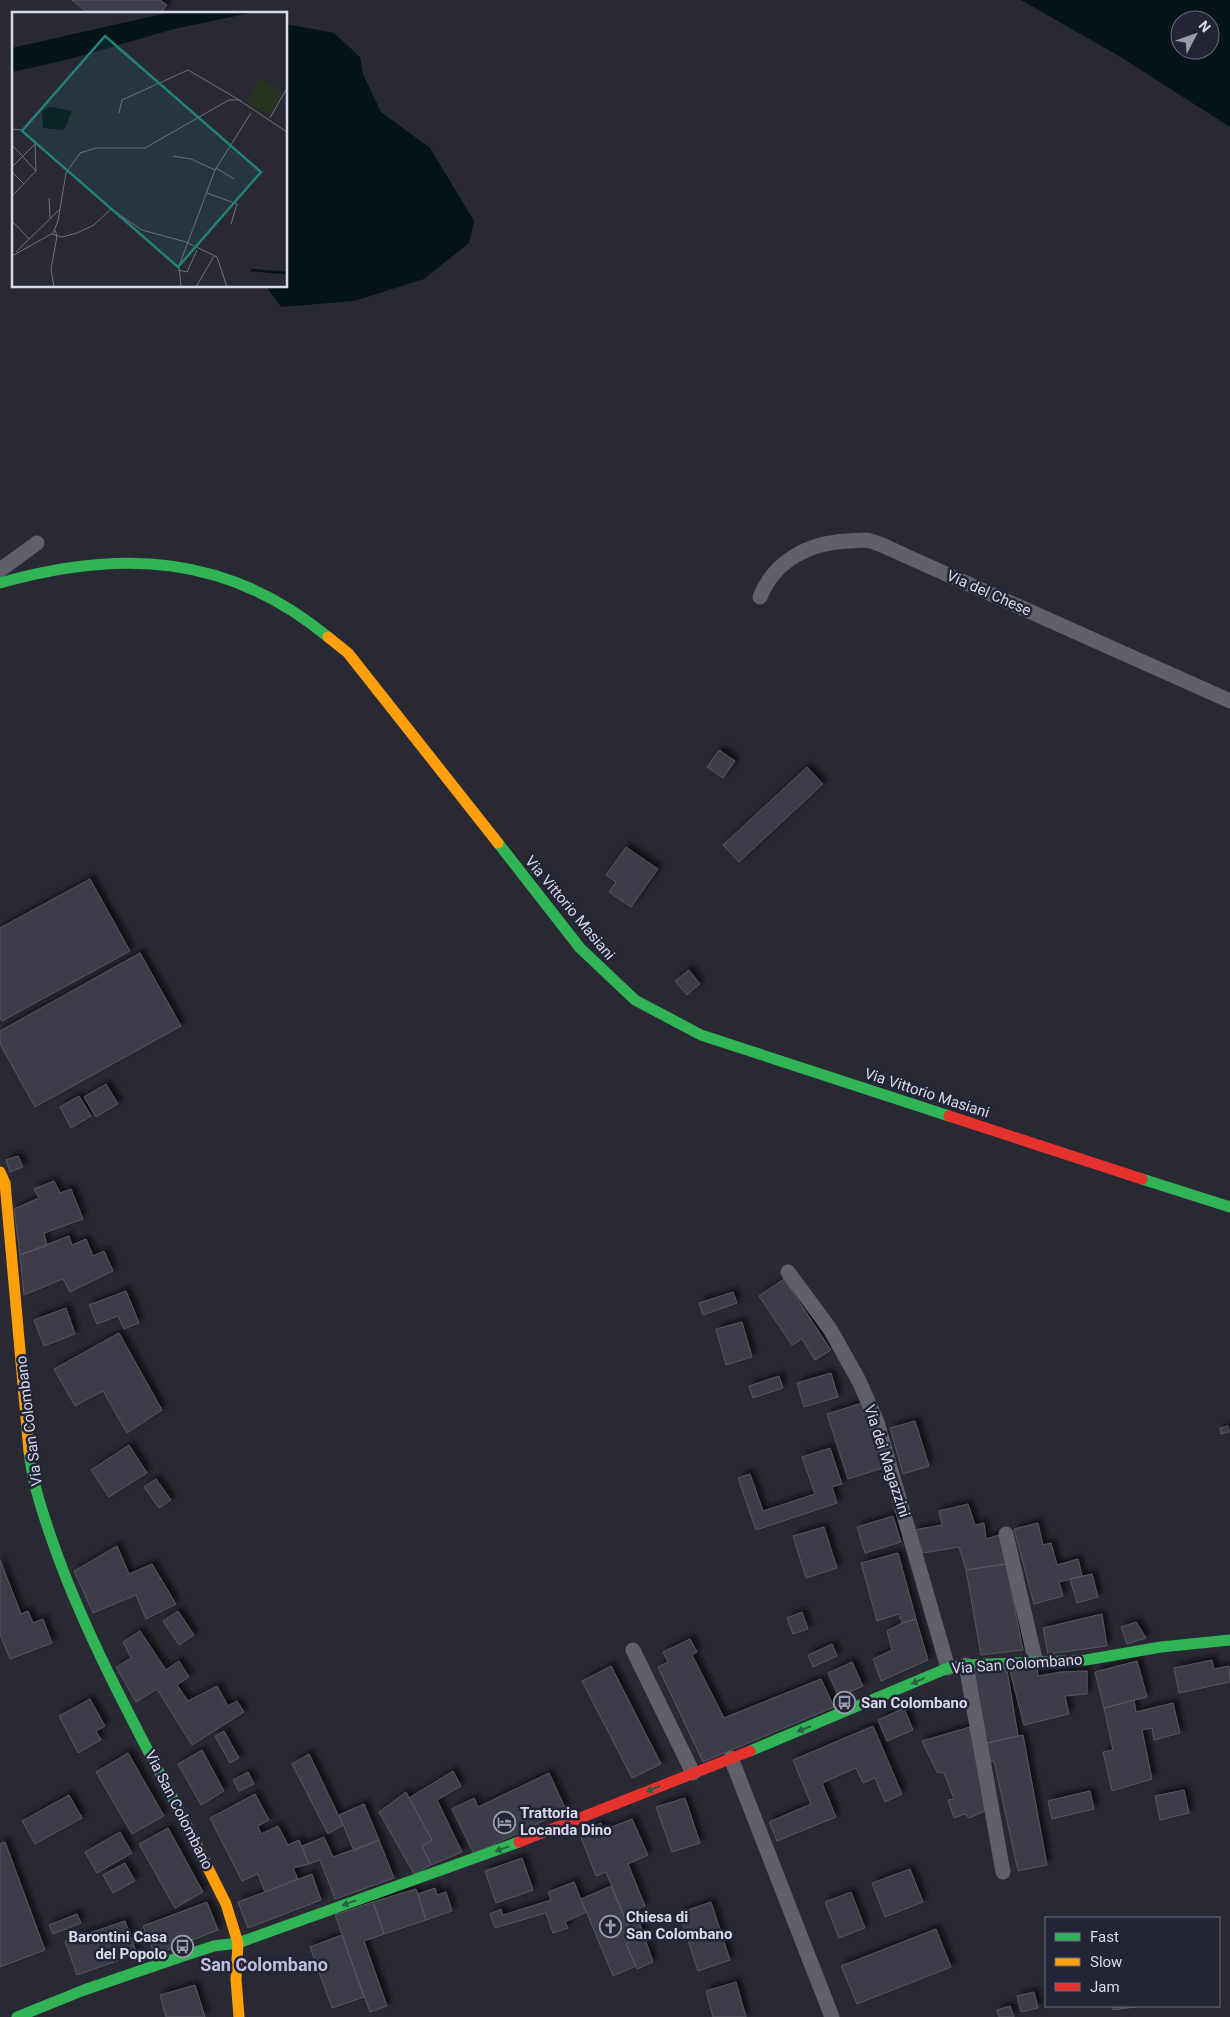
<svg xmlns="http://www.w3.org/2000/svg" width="1230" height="2017" viewBox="0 0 1230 2017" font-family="Roboto,sans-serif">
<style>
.water{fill:#041417;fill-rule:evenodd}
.building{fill:#3e3e49;stroke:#55565f;filter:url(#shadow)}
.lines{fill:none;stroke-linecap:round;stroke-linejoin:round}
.street{stroke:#60606a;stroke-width:15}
.fast{stroke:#30b455;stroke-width:11}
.slow{stroke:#ff9f0a;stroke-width:11}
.jam{stroke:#e5322d;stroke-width:11}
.oneway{fill:#295e44}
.labels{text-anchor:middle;stroke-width:5;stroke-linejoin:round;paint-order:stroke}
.street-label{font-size:15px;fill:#d9dae9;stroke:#242439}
.poi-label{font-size:15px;font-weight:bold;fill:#d9dae9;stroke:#242439;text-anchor:start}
.quarter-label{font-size:18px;font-weight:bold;fill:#bdbfdb;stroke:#242439}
.inset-river{fill:none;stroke:#041417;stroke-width:2.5}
.inset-road{fill:none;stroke:#6f707c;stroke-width:1}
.view{fill:#23807a;fill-opacity:0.15;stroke:#23807a;stroke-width:2.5}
.inset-edge{fill:none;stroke:#d9dae9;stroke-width:2.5}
</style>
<defs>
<filter id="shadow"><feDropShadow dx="4.5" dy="-4.5" stdDeviation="2.5" flood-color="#0009"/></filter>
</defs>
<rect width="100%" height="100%" fill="#292934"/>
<path class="water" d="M1021,0h209v127l-111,-71zM1180,20h30v30h-30z
M286,24l48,9 26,24 3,17 18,38 49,36 44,73 -5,22 -45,36 -70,22 -73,6 -15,-21h20z"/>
<path class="building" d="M72,0h88l7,5 -7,9h-71z
M719,750l16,11 -12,17 -16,-11z
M807,767l16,17 -84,78 -16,-17z
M626,847l32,22 -27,38 -22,-15 7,-10 -10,-7z
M90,879l40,72 -128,70 -2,-4v-89z
M140,953l41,73 -146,81 -35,-63v-13z
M689,970l11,14 -13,11 -12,-14z
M106,1084l12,20 -22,13 -12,-20z
M79,1096l12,20 -20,12 -11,-21z
M18,1156l5,11 -13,5 -4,-12z
M54,1181l6,12 11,-4 12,30 -39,14 3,13 -27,9 -6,-46 25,-11 -5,-9z
M69,1236l3,9 14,-6 7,17 11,-5 9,20 -43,21 -7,-13 -39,16 -4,-40z
M784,1279l47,71 -16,10 -13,-21 -10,6 -33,-49z
M126,1291l13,32 -15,6 -6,-13 -21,8 -8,-19z
M733,1292l4,11 -34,12 -4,-12z
M66,1308l9,26 -31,12 -10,-26z
M742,1322l10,35 -26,8 -10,-36z
M119,1333l43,77 -35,23 -24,-42 -28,15 -21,-37z
M831,1373l7,24 -34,10 -7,-24z
M779,1376l4,12 -30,10 -4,-12z
M862,1403l21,65 -35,11 -21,-65z
M915,1421l14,45 -26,8 -13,-46z
M1228,1426l1,6 -8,2 -1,-6z
M129,1445l18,28 -38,24 -18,-27z
M830,1448l12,36 -10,3 5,16 -81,27 -18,-52 12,-4 13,37 52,-17 -13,-37z
M156,1479l15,21 -12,8 -15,-21z
M968,1504l7,21 9,-2 2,16 13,-4 7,29 -40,6 -7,-23 -36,6 -9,-23 28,-5 -3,-14z
M893,1516l8,26 -36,11 -8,-26z
M1038,1523l5,22 8,-2 6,22 21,-6 4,17 -23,6 4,14 -29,8 -20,-75z
M824,1527l13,41 -31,10 -13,-42z
M117,1546l12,28 23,-10 24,40 -30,15 -10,-24 -43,18 -19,-42z
M898,1553l18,66 -14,4 -3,-9 -22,7 -16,-58z
M0,1560l21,54 7,-3 5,12 10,-4 9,24 -42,16 -10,-25z
M1006,1564l17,86 -42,5 -15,-85z
M1092,1574l6,23 -21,6 -7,-24z
M178,1611l16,24 -15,10 -16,-24z
M802,1612l6,17 -15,5 -6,-16z
M1102,1614l5,32 -59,8 -5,-26z
M916,1619l12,41 -47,21 -8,-22 19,-9 -5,-19 15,-8z
M1136,1622l10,16 -19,6 -6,-17z
M140,1631l26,39 13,-9 10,16 -12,8 11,16 29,-15 11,20 9,-5 7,11 -52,33 -35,-56 -21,13 -20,-35 15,-9 -8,-16z
M690,1639l7,13 -5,3 32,63 97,-39 13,28 -131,55 -45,-95 10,-5 -5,-10z
M832,1644l5,12 -24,11 -5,-12z
M1212,1660l2,9 15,-3 1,16 -51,11 -5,-25z
M1137,1661l10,36 -43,11 -9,-36z
M852,1662l11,24 -24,11 -11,-24z
M611,1666l50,98 -29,14 -50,-97z
M1037,1668l1,8 23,-4 26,-1v23l-22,2 4,18 -45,11 -14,-54z
M1007,1670l11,66 -35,8 -11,-72z
M90,1699l15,27 -9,5 5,9 -23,13 -19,-37z
M1134,1700l2,12 37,-9 7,30 -26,7 -2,-12 -10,2 10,49 -40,12 -9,-39 10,-2 -9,-42z
M904,1708l9,22 -26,11 -9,-21z
M873,1726l29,68 -17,8 -10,-24 -12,5 -7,-15 -34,15 14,34 -59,24 -8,-19 42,-18 -18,-44z
M970,1727l20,82 -21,9 -4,-4 -11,4 -6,-18 6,-1 -10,-26 -7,-1 -15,-31z
M224,1731l15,27 -9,5 -15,-27z
M1023,1735l24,130 -29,6 -24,-110 -8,1 -3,-18z
M202,1750l22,41 -23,14 -23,-41z
M128,1753l36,63 -32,18 -36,-62z
M309,1754l34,71 -15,9 -36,-70z
M453,1771l8,15 -24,14 25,52 -31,13 -9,-19 10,-6 -23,-42z
M248,1772l6,12 -15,7 -6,-11z
M549,1773l17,37 -92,44 -22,-45 22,-11 4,9z
M1184,1790l5,23 -29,7 -5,-24z
M1090,1791l4,18 -42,10 -4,-18z
M406,1792l26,48 -10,6 9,19 -17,9 -35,-62z
M255,1794l14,26 -11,6 3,8 17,-8 10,19 11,-5 10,24 -16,4 5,11 -33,13 -7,-18 -16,7 -32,-63z
M69,1795l13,23 -47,26 -13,-23z
M685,1798l15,45 -28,9 -16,-45z
M364,1804l15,36 -25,11 -15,-36z
M632,1819l16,36 -20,9 17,42 -10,4 18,52 -16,7 -11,-25 8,-4 -28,-68 -10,4 -17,-44 22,-9 3,7z
M168,1828l35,64 -28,16 -36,-64z
M120,1832l12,21 -35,20 -12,-21z
M324,1837l9,20 46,-17 15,38 -59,21 -15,-39 -11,4 -7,-18z
M5,1842l40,108 -45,17v-123z
M522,1858l11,32 -37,13 -11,-32z
M125,1863l10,18 -22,12 -10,-18z
M910,1869l13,33 -38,15 -13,-34z
M312,1874l9,26 -73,28 -10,-26z
M574,1882l12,30 -21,10 3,6 -15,5 -7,-20 -51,15 -5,-14 11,-5 2,6 48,-15 -3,-8z
M611,1886l23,54 -8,4 10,22 -23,10 -32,-77z
M435,1888l2,7 9,-3 6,19 -26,9 -8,-26z
M416,1889l10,31 -42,14 -11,-32z
M851,1892l14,36 -26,10 -14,-36z
M207,1902l11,28 -63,25 -12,-29z
M373,1902l11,32 -20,7 23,65 -17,6 -35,-97z
M711,1902l19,58 -32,11 -19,-58z
M77,1914l4,9 -28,11 -4,-9z
M125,1921l12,33 -60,21 -12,-34z
M936,1929l15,38 -94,37 -16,-38z
M342,1935l22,62 -32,11 -22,-61z
M736,1982l10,35h-33l-7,-26z
M195,1985l10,32h-39l-6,-22z
M1034,1992l4,16 -17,4 -4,-16z
M1010,2006l4,11h-15l-2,-7z
M1112,2006h30l-29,4z"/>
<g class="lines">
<path class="street" d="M0,570l37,-27
M760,597c15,-37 49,-54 87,-56 6,0 13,-1 19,-1 13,2 28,11 40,16l324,145
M788,1272l42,57 29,52 18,41 71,246
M1006,1534l30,129
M633,1650l60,123
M966,1665l37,207
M731,1758l101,259"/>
<path class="fast" d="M0,583c121,-34 228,-29 328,54
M498,843l82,105 55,52 66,35 248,81
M1142,1179l88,28
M29,1451c3,31 14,63 24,92 35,100 89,194 137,289
M750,1751l198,-83 18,-3 120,-5 75,-13 69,-7
M17,2017l67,-27 102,-35 28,-9 24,-3 281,-101"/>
<path class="slow" d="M328,637l20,16 150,190
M0,1172l5,11 24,268
M190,1832l36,72 12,39 -2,36 3,38"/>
<path class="jam" d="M949,1116l193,63
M519,1842l231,-91"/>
</g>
<defs><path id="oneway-solid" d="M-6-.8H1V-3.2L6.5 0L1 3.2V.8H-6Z" transform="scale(1.25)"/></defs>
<g class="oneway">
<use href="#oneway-solid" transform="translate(918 1681) rotate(156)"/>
<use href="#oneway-solid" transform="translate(804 1729) rotate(158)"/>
<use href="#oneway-solid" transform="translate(653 1789) rotate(158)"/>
<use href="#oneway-solid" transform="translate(502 1849) rotate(160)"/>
<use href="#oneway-solid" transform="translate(349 1903) rotate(160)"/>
</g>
<defs>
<symbol id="bus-ring" viewBox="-11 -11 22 22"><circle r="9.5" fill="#242439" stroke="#9b9caa" stroke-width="1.5"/><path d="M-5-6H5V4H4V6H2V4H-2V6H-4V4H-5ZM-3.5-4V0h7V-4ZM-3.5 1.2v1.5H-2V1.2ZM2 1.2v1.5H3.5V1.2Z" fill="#9b9caa"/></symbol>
<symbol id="hotel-ring" viewBox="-11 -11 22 22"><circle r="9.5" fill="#242439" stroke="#9b9caa" stroke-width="1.5"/><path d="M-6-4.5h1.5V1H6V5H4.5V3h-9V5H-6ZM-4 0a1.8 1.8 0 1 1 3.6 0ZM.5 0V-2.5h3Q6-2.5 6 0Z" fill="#9b9caa"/></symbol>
<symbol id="church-ring" viewBox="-11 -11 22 22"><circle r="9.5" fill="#242439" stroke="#9b9caa" stroke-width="1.5"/><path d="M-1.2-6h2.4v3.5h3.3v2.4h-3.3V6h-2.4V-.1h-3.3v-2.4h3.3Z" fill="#9b9caa"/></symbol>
</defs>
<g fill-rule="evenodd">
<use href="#bus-ring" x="832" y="1690" width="25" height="25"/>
<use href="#hotel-ring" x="492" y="1810" width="25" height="25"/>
<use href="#church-ring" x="598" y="1914" width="25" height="25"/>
<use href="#bus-ring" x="170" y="1934" width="25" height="25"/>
</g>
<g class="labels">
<g class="street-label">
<text transform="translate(989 593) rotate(24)" y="5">Via del Chese</text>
<text transform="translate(570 908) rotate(50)" y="5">Via Vittorio Masiani</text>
<text transform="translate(927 1093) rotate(18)" y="5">Via Vittorio Masiani</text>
<text transform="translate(29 1421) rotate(-97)" y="5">Via San Colombano</text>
<text transform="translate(887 1461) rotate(72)" y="5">Via dei Magazzini</text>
<text transform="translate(1017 1664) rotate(-4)" y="5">Via San Colombano</text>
<text transform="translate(179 1810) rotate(63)" y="5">Via San Colombano</text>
</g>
<g class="poi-label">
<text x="861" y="1708">San Colombano</text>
<text x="520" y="1818">Trattoria<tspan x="520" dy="17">Locanda Dino</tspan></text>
<text x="626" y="1922">Chiesa di<tspan x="626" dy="17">San Colombano</tspan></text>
<text x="167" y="1942" text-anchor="end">Barontini Casa<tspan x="167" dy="17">del Popolo</tspan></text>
</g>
<g class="quarter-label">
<text x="264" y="1971">San Colombano</text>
</g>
</g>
<g transform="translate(12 12)">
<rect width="275" height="275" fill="#292934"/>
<path d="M248,67l23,13 -13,23 -24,-13z" fill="#263420"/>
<path d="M159,0h84l-81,17 -104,30 -58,13v-24zM38,95l22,4 -8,19 -21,-2 -1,-17z" fill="#041417"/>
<path class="inset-river" d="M239,258l36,3"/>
<path class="inset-road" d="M242,98l33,22M107,101l3,-13 66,-30 53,31M258,106l17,-30M0,117l10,1 13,13 1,28 -24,25M0,133l24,26M161,144l18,3 24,11M0,155l23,-23M204,156l18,11M0,160l12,12M195,181l30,11 -6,20M37,186l1,20M0,209l17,18M40,222l10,3 15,-4 17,-8 17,-16 31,21 44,12 31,15 10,30M4,240l44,-43M0,244l41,-23 5,-12 8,-48 14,-20 16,-5h49l84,-48h10l15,10M166,258l9,2 10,-22M42,275l-3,-18 6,-33 -2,-6M169,275l-2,-21 36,-96 36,-57M184,275l18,-31"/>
<path class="view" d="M93,24l156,136 -83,95 -156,-136z"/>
<rect width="275" height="275" class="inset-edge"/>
</g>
<rect x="1045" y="1917" width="175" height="90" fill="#242439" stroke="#6c6d7f"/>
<rect x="1055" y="1933" width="25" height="8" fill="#30b455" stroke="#6c6d7f"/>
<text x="1090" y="1942" font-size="15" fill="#d9dae9">Fast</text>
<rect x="1055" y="1958" width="25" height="8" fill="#ff9f0a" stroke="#6c6d7f"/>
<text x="1090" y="1967" font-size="15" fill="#d9dae9">Slow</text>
<rect x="1055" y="1983" width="25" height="8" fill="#e5322d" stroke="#6c6d7f"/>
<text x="1090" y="1992" font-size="15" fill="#d9dae9">Jam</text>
<g transform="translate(1195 35) rotate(49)"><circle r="24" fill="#242439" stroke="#6c6d7f"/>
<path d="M0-4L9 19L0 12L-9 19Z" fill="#9b9caa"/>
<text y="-8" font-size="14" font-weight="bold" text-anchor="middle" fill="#d9dae9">N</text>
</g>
</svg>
